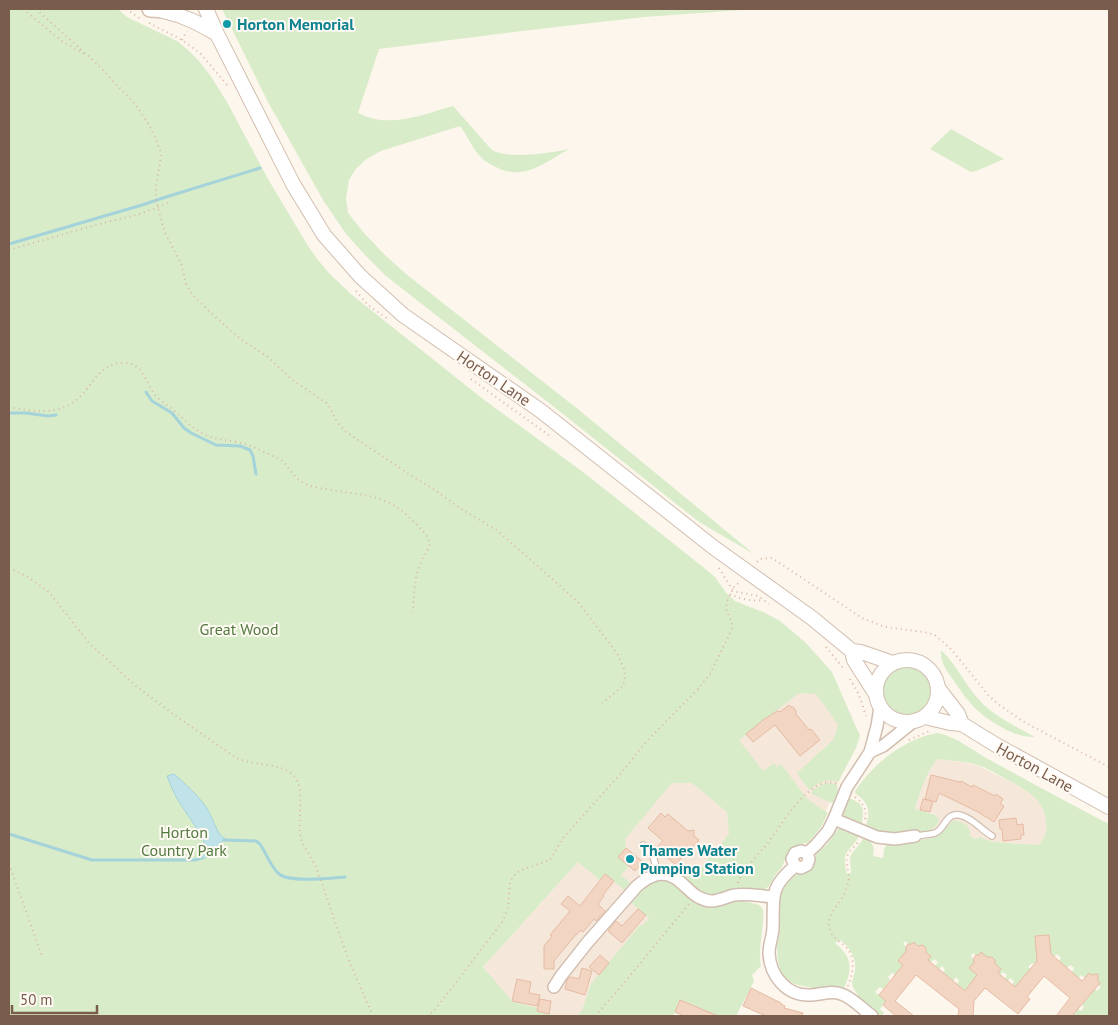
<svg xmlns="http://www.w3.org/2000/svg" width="1118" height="1025" viewBox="0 0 1118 1025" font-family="'PT Sans',sans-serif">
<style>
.residential{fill:#f5e8da}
.green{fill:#d8ecc9}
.water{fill:#bfe3e8;stroke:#a5d3da}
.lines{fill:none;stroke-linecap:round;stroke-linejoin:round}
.stream{stroke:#a5d3da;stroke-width:3}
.building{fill:#f3d5c3;stroke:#e6bba3}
.service-casing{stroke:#d1beb0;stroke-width:8}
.minor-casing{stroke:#d1beb0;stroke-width:14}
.tertiary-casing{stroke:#d1beb0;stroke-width:16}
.secondary-casing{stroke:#d6c0b0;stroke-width:18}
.path{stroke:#d9b8a5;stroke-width:2;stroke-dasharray:1 4;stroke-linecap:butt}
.service{stroke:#fff;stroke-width:5.5}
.minor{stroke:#fff;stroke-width:11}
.tertiary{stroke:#fff;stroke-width:14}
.secondary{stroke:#fff;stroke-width:15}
.culture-dot{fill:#0f9aa8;stroke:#fffaf3;stroke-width:2}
.labels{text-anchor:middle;stroke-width:4;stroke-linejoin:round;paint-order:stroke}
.culture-label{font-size:16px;font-weight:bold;fill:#0d838f;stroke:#fffaf3;text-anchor:start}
.street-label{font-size:16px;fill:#7a5c4d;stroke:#fffaf3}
.park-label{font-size:16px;fill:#537a41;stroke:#fffaf3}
</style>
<rect width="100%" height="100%" fill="#fdf6ec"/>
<path class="residential" d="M798,648l62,86 -43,97 -18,13 -6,3 -5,5 -2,4 -207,160h-20l-22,-5v-3l-24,-6 -30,-35 95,-105z
M936,759l27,3 14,3 46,23 9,6 9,10 5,11 1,8 -2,14 -7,8 -44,-3 -15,-5 -3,2 -27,-16 -6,8 -5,4 -3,2 -20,3 -1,-7 17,-3 6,-5v-9l-2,-2 -20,-5 6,-22z"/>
<path class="green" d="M9,9h109l9,8 50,24 12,10 9,9 12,15 17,27 41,77 40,67 10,14 11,13 23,22 131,104 100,73 120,95 12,10 12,17 8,7 30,12 15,8 25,21 27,30 28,64 -4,12 -18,34c-12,-4 -19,1 -29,8l-12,-17 35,-32 3,-5 3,-12 -22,-30 -17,-1 -60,47 24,31 11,-8 3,4 4,-3 24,32 5,5 18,12 -7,14 -11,14 -4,2 -11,3 -7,6 -6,15 -6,7 -7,12 -5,4c-19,1 -47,12 -63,2 -7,-4 -12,-10 -18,-16l3,-4 13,-2 30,-36 -2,-22 -35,-29h-20l-47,56 1,9 -8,9 11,9 -8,9 10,9 -5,7 -21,-17 -5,6 -22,-18 -95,105 30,35 25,6 -1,3 22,5h-550z
M222,9h535l-113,8 -122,14 -143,18 -21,64c32,16 63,2 95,-7l38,43c14,11 60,4 78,0 -23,13 -45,32 -71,19 -7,-3 -14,-7 -19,-13 -8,-9 -12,-20 -19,-29l-79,25 -16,9 -10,10 -6,10 -3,18 2,15 16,20 21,22 21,19 173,136 175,144 -55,-32 -136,-108 -177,-138 -20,-20 -20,-22 -23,-34 -55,-98z
M951,129l53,30 -28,12 -5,1 -41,-23z
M941,650c17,16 25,37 41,53 14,14 35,24 53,34 -13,0 -22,-3 -34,-10 -23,-13 -32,-24 -47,-46 -7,-10 -14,-18 -13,-31z
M881 692a26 26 0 1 1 52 0a26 26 0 1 1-52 0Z
M937,733c18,3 34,16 49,25 41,22 82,45 123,66v192h-37l6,-7 3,2 3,-4 -2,-2 13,-16 2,2 4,-4 -3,-2 2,-2 -2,-2v-4l-3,-3 -4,1 -2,-2 -4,5 -4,-3 -2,3 -7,-6 2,-4 -4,-3 -3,3 -8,-7 2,-3 -4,-4 -3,3 -3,-3 -2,-19 -14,1 2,26 -2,3 -3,-2 -4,4 3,2 -16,19 -3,-3 2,-4 -4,-3 -2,3 -3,-2 2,-4 -4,-3 -3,3 -2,-2 3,-4 -6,-5v-4l-3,-3h-5l-6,-4 -2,2h-3l-3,-2 -2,3 2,3 4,16 -12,16 -8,-7 2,-3 -3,-4 -3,4 -10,-8 2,-4 -3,-3 -3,3 -4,-3 3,-4 -4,-3 -3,3 -3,-2 2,-4 -4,-3 -3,-8 -5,1 -4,-4 -2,2h-4l-3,-3 -2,3 3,3v4l-8,10 5,4 -8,10 -3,-2 -4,4 2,3 -7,9 -3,-2 -5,5 11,9 -6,8 4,4 -3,3c-9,-8 -23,-17 -28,-29 -2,-4 0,-7 1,-12 4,-14 -2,-26 -14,-35l-5,3c18,15 17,25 9,46 -14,0 -45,0 -56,-9 -15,-12 -10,-37 -10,-54 0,-8 -1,-16 0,-23 1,-9 6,-18 12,-24 6,-7 16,-5 23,-11l3,-13 12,-12 10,-14 3,-2 19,7c-9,19 -20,14 -13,40l4,-1 -1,-14 1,-4 13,-17c9,4 11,9 9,18l10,2 1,-9 3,-5c15,-5 33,-2 48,-7 15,-5 11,-25 32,-12l3,6v5l6,3 3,-2 15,5 44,3c8,-9 9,-12 8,-24 -2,-24 -25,-34 -44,-44 -7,-4 -15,-9 -24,-12 -13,-4 -28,-4 -41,-6 -11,15 -17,32 -22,50l21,6 3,5 -2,5 -6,5 -17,3 -17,2 -32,-6c3,-10 6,-19 -1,-28 -2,-3 -6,-5 -9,-8v-2c19,-28 49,-52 82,-58z
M825,783h4l8,2 1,5 -5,13 -9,-3 -13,-7 2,-3z
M849,798c17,6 15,13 12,29l-17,-9c-2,-7 1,-14 5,-20z
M664,879l56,26 16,-4h8l15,4 4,4c2,19 -6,38 -2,57l-9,9 2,6 -18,35h-18l-37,-16 -8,16h-96l5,-6 9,-26 49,-59 2,1 7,-8 -19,-16c13,-15 14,-19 34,-23z"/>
<path class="water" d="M174,774c11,10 24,21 32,33 8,11 9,27 21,33 -16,2 -6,16 -27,19l4,-4 2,-8c-6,-16 -16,-28 -25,-42 -6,-9 -10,-19 -14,-29z"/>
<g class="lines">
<path class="stream" d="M9,244l133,-39 24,-8 94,-29
M146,392l6,9 20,12 12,15 7,5 25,12 24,1 10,4 3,6 3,18
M9,413h17l22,3 8,-1
M9,834l83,26h103l7,-2
M224,840l32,1 4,3c6,9 11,23 19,30 11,9 53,4 66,3"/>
</g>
<path class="building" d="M789,705l2,2h2l3,4v3l13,16 2,-1 9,11 -20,16 -25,-31 -22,17 -7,-8 17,-14 14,-9 3,1z
M931,775l29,7 1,-1 11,6 1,-2 22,11 1,-2 7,5 -3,5 4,2 -10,16 -16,-10 -39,-19 -3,9 -3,-1 -3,11 -10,-2 3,-11 9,2 -7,-2z
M661,813l4,4 3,-3 20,17 6,-1v6l5,4 -14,16h-2l-7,9 -20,-17 7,-7 -15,-13z
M1016,818l1,7 6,-1 1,11h-3v4l-18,2 -1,-12h-2l-1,-9z
M626,848l17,14 -8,9 -17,-14z
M605,874l9,7 -11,14 1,1 -6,8 7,7 -9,10 -2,-2 -11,13 -2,-2 -8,8 -19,23v8h-10v-23l8,-10 -2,-1 20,-24 -9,-7 7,-8 12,10z
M638,909l8,6 -24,28 -14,-12 8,-10 6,5z
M1049,935l2,19 31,27 7,-8 2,2 7,-1v7l2,2 -28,33h-16l14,-18 -26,-22 -17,21 3,2 -12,15 -33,-26 -11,13 -1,15h-15l1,-7 -43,-34 -21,26 19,15h-18l-13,-11 3,-4 -7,-6 24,-30 -5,-4 8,-10v-4l2,-3h4l2,-2 4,4 5,-1 3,3v5l5,3 -3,4 37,31 12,-16 -8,-7 5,-6 -1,-3 3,-4h3l2,-3 6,5h5l3,3v4l6,5 -3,4 17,14 22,-26 -2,-25z
M600,955l9,8 -10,12 -10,-8z
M582,968l10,3 -7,24 -20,-6 2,-9 3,-3 9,2z
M517,979l14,3 -2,11 11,2 -3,11 -25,-5z
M751,988l30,15v1l4,2 -1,2 19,5 -1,3h-36l-23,-10z
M540,999l11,2 -2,13 -12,-3z
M680,1000l38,16h-34l-9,-4z"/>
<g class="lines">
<defs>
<path id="service" d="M915,836c6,-1 14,-1 20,-3 11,-4 10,-23 28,-17 11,4 19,14 29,20
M643,845l10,11 5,18"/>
<path id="minor" d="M870,752l13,-6 30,-24
M834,819l43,18 18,2 20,-3
M807,853l9,-8 12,-14 6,-12 13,-32 23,-35 7,-26 3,-19
M795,866c-26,22 -21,30 -22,61 0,9 -4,17 -4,26 1,23 18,43 41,42 10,0 21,-5 31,-1 11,3 21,15 31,22
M795,866l-3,-7 3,-6 6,-2 6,2
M795,866l6,2 6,-3 2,-6 -2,-6
M554,987l7,-11 26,-33 50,-57c7,-6 15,-11 24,-12 22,0 28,26 50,27 8,0 15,-4 23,-6 13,-2 26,1 39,2"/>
<path id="tertiary" d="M206,9l11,25 76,150 31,51 36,41 43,39 138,96 172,136 99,71 40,33 9,1 32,11
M163,11c22,5 35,12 54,23
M852,651l2,9 21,33
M876 691a31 31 0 1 1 62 0a31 31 0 1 1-62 0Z
M938,688l20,26 4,10
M925,717l25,6 12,1 34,21 113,62"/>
<path id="secondary" d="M150,9l18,1 8,-1"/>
</defs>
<use href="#service" class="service-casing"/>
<use href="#minor" class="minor-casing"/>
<use href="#tertiary" class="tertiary-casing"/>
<use href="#secondary" class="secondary-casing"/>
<path class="path" d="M23,9l40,33 22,12
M36,9l59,53 41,43 13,20 7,14 5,14 -1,10 -4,23v12l2,10 7,25 16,30 5,21 5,9 19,19 29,26 29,19 23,22 37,25 9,18 9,10 66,44 23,14 23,17 40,24 79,70 40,52 7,16 1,9 -2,8 -21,17
M126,9l15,10
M149,23l33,17 18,13 28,33
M182,40l5,-9
M9,250l86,-25 45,-11 28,-11
M356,291l13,15 19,13
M471,379l79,57
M9,407c22,4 46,9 66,-6 18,-13 22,-38 49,-38 21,-1 22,25 35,36 4,3 8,6 12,9 11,9 20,20 33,26 12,6 24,6 37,9 13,3 26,11 39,16 9,7 13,19 24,24 7,4 15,5 22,6 34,7 58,3 85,30 7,7 15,14 19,24 -1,7 -8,14 -10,21 -6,16 -6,32 -7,48
M757,562l3,-3 12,-1 90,60 23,9 39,5 11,3 17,15 36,45 10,9 26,18 85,45
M9,568l19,9 21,15 39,50 48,44 37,28 62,43c16,9 44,5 58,18 14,14 3,47 8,64 4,11 12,20 16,31 11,29 20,60 32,90 7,19 16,37 24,56
M719,568l13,21 5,3 21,4 11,8
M730,594c7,4 24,8 31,6
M826,647l18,22
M850,679l9,16 7,21
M909,740l21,-9
M855,797c9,7 12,12 10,24
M9,864l33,92
M738,883c3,-12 22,-30 30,-40 13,-17 43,-71 69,-59
M848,986c5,-13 9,-29 -3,-40 -7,-6 -15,-10 -16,-20 -2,-13 12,-23 16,-34 2,-5 4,-10 4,-15 -1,-8 -4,-15 -1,-23 2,-4 7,-8 10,-12
M427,1016l7,-5 69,-90 5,-14 2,-25 2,-4 7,-7 31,-11 13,-22 59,-66 24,-30 52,-53 12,-15 22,-45v-7l-6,-13 1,-8 8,-16 6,-3
M595,1016l25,-28 69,-84"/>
<use href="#service" class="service"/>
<use href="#minor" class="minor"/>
<use href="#tertiary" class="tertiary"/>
<use href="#secondary" class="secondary"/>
</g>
<g class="culture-dot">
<circle cx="227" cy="24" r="5"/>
<circle cx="630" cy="859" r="5"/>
</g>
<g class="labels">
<g class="culture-label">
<text x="237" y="30">Horton Memorial</text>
<text x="640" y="856">Thames Water<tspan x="640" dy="18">Pumping Station</tspan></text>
</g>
<g class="street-label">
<text transform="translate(494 378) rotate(34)" y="6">Horton Lane</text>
<text transform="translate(1035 767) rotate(29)" y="6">Horton Lane</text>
</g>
<g class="park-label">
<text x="239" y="635">Great Wood</text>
<text x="184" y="838">Horton<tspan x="184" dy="18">Country Park</tspan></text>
</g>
</g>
<rect width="1118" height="1025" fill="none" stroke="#7a5c4d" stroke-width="20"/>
<path d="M12 1005v8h85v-8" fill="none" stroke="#7a5c4d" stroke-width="2.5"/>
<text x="20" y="1005" font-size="15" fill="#7a5c4d" stroke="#fffaf3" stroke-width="4" paint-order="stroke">50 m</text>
</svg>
